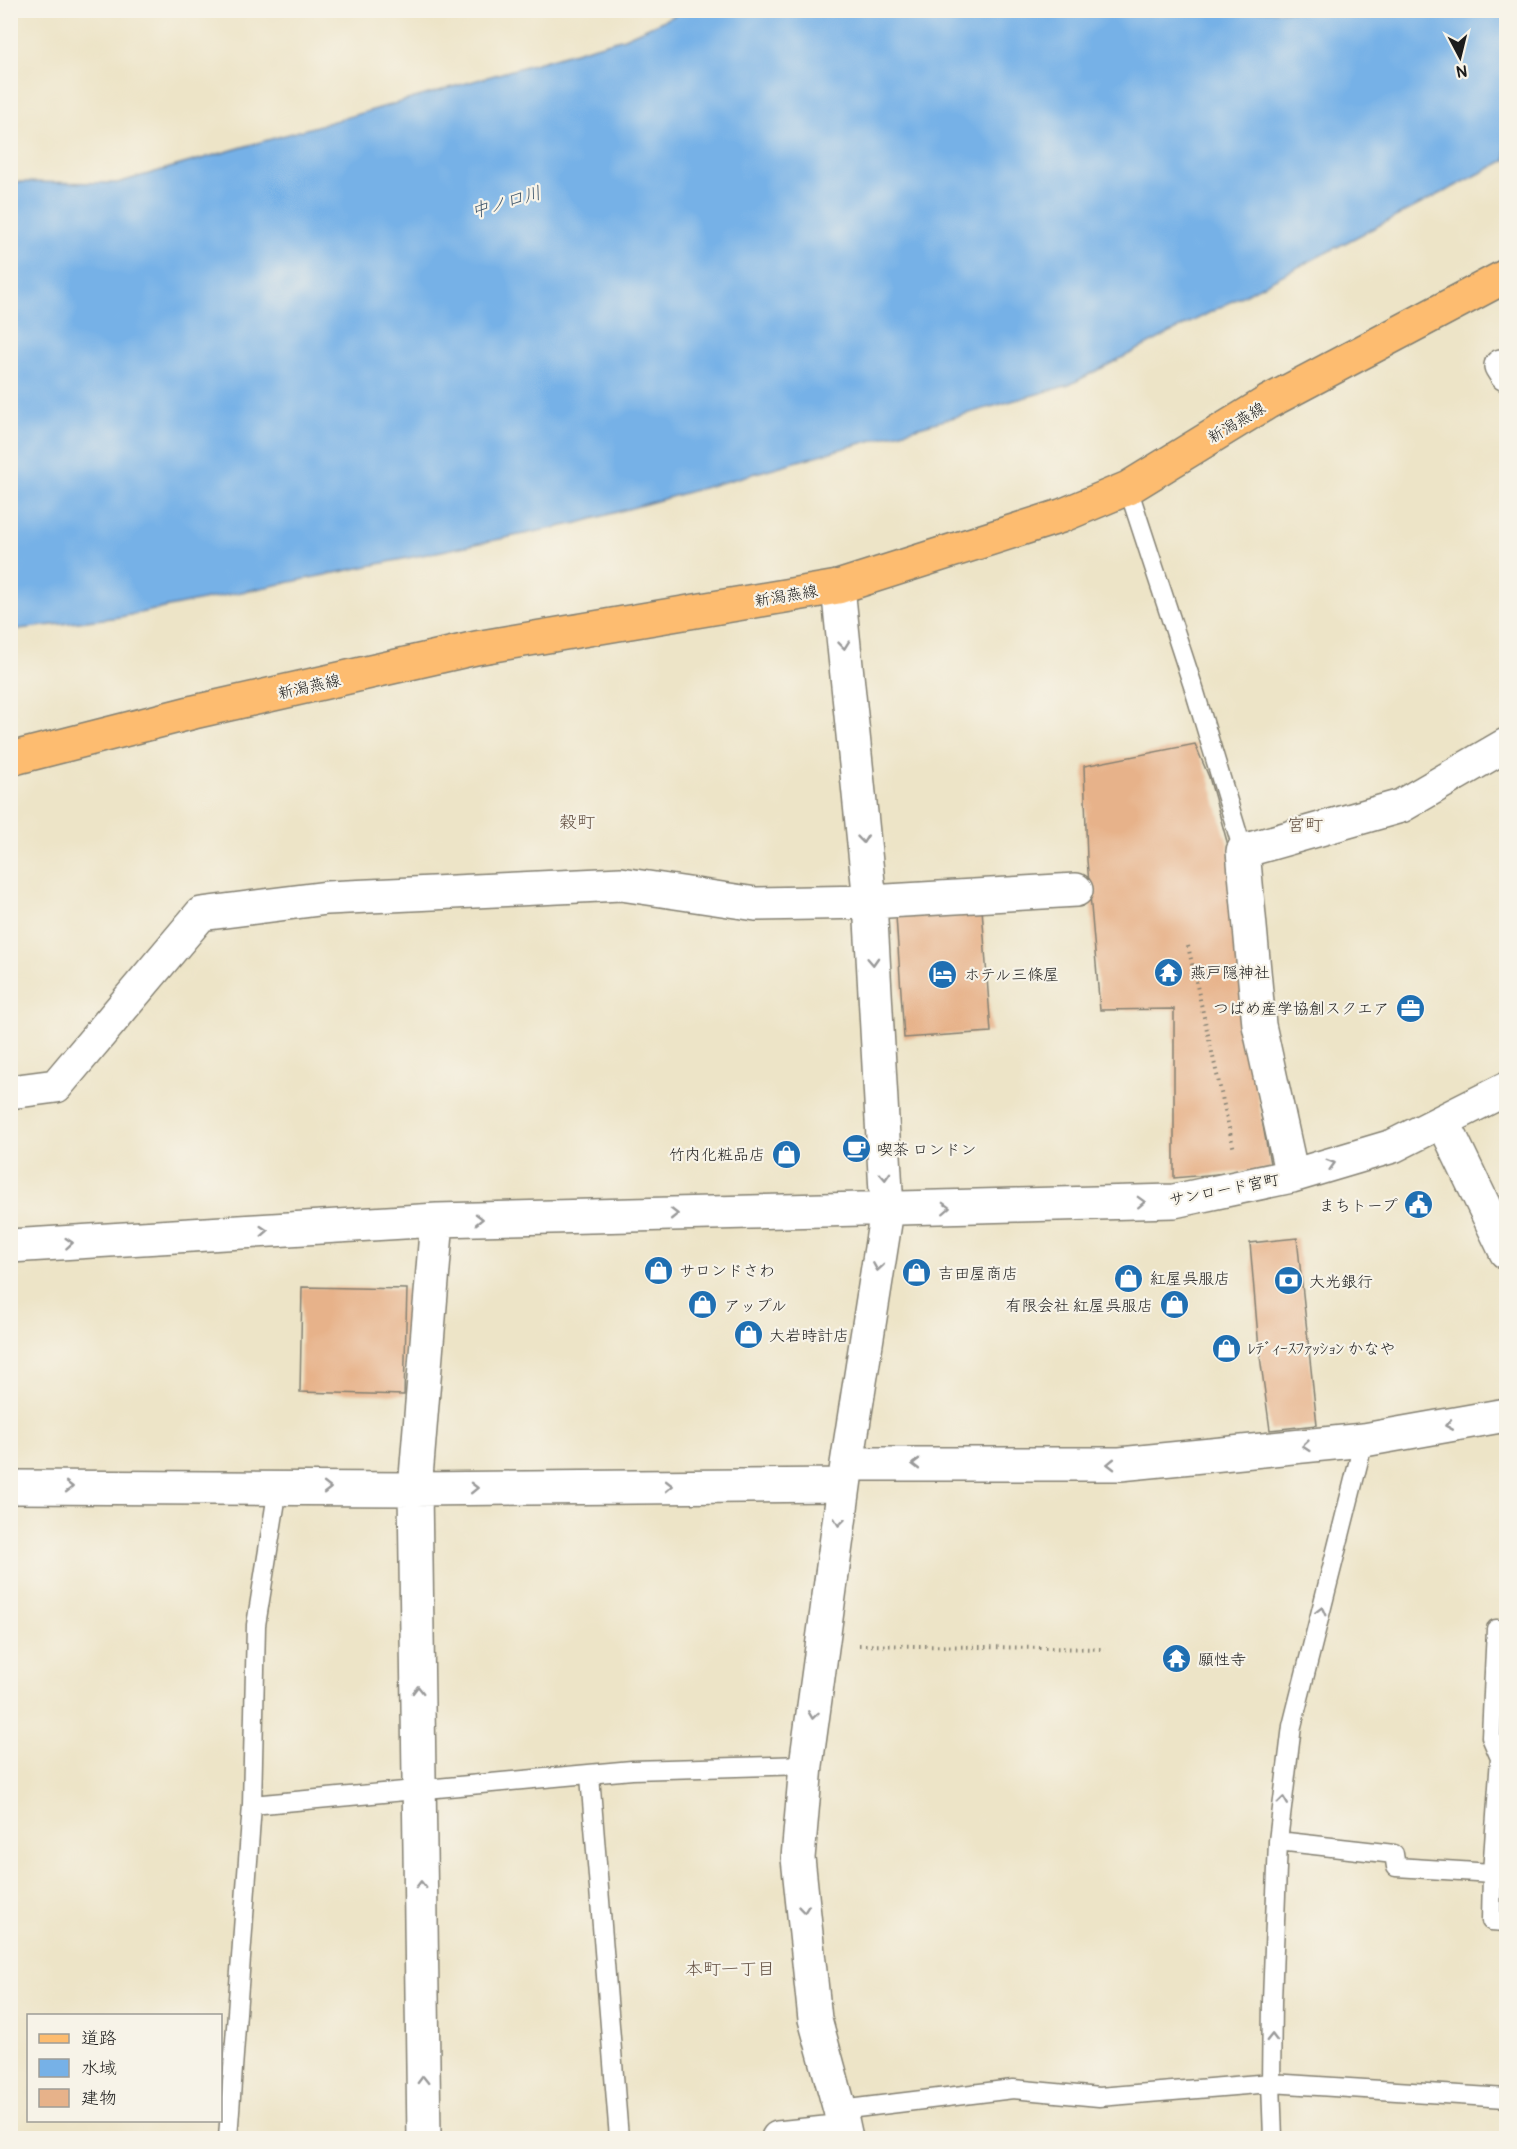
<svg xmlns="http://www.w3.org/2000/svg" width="1517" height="2149" viewBox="0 0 1517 2149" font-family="Pangolin,'Klee One',sans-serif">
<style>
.water{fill:#76b1e7;stroke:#496682;stroke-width:1.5}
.building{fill:#e7b28a}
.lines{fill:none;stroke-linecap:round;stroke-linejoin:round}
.service-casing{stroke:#848072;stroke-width:21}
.minor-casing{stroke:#848072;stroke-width:36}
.primary-casing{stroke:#848072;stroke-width:36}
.path{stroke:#848072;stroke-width:4;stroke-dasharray:1.5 4.5;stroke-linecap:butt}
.service{stroke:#fff;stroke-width:18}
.minor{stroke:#fff;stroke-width:33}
.primary{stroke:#fdbc6f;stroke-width:33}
.oneway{stroke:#999}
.labels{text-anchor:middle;stroke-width:4.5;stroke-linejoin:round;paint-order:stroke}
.street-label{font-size:16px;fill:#1c1c1c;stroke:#f7f3e8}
.poi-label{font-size:16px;fill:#1c1c1c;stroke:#f7f3e8;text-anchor:start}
.water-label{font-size:18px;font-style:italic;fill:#40586d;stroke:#f7f3e8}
.neighbourhood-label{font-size:18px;fill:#635042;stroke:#f7f3e8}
</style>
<rect width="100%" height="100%" fill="#f7f3e8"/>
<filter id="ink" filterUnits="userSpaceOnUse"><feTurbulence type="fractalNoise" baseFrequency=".0167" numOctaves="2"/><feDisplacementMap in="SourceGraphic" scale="12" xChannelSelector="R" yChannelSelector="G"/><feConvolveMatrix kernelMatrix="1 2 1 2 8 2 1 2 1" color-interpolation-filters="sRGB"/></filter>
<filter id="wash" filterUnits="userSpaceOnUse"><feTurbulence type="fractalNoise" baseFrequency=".008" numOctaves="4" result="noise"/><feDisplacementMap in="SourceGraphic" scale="24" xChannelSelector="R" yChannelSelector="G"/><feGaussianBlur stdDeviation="1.35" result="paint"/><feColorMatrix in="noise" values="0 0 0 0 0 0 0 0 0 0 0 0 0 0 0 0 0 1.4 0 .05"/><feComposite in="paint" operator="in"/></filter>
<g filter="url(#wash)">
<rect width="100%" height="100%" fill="#ede4c7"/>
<path class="water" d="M687,10l819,1v149l-437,225 -491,138 -458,94 -109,13v-448l106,1 507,-145z"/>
<g id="blocks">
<path class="building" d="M1195,744l14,33 22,79 14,171 26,142 -97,9v-169l-74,1 -13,-150 -3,-94z
M982,909l9,123 -87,6 -8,-122z
M1297,1238l20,187 -47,5 -11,-81 -9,-106z
M302,1287l105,2 -3,106 -104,-3z"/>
</g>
</g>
<g filter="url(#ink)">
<use href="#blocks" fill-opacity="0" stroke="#848072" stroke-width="1.5"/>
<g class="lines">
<defs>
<path id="service" d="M1128,488l66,201 49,162
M1506,1630l-10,-1 -5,108 9,21 -8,115 -1,48 15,1
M590,1776l29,362
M252,1805l380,-35 174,-5
M1278,1841l116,13 2,13 96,6
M840,2110l173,-21 86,8 172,-14 235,15
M228,2138l24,-333 4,-180 22,-137
M1273,2138l-2,-55 1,-82 6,-160 14,-115 72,-286"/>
<path id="minor" d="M1501,366l5,8
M838,587l32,315 17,308 -40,254 -41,301 -8,93 17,161 25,91 6,28
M10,1092l46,-6 145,-172 126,-16 294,-14 135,20 114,-2 206,-12
M1443,1121l63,131
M1292,1176l-33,-151 -16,-174 158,-45 105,-61
M10,1246l427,-26 737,-19 118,-25 101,-30 113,-57
M847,1464h273l244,-24 142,-25
M10,1487l405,2 429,-4
M424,2138l-9,-649 22,-269
M778,2138l66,-7"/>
<path id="primary" d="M10,759l184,-47 282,-64 362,-61 223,-71 67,-28 140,-86 238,-126"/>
</defs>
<use href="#service" class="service-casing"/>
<use href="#minor" class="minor-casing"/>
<use href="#primary" class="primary-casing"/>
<path class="path" d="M1188,946l46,204
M859,1645l246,4"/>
<use href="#service" class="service"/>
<use href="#minor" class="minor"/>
<use href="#primary" class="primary"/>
</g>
<defs><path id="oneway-chevron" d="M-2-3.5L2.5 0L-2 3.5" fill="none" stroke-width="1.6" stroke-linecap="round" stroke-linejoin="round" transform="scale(1.5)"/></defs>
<g class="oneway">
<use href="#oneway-chevron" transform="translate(844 645) rotate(84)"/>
<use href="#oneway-chevron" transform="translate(863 839) rotate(84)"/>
<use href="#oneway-chevron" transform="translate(873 961) rotate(87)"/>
<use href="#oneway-chevron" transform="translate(1331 1164) rotate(-16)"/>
<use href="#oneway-chevron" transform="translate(885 1176) rotate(87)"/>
<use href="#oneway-chevron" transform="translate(1141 1202) rotate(-2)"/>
<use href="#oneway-chevron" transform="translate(946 1208) rotate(-2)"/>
<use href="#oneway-chevron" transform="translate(674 1214) rotate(-1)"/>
<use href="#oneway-chevron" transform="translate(479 1219) rotate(-1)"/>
<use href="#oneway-chevron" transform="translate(264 1231) rotate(-4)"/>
<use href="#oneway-chevron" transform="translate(69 1243) rotate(-4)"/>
<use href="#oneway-chevron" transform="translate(878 1267) rotate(99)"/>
<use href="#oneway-chevron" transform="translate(1449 1425) rotate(170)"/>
<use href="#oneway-chevron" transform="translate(1306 1446) rotate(175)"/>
<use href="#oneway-chevron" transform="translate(916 1464) rotate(180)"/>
<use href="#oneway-chevron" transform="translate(1111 1464) rotate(179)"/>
<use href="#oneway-chevron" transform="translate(669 1486) rotate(-1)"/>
<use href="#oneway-chevron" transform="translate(69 1487)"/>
<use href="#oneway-chevron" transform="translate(327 1488)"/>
<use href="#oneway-chevron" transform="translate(474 1488) rotate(-1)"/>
<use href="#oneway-chevron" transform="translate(839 1522) rotate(97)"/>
<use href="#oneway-chevron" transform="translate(1321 1611) rotate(-76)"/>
<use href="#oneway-chevron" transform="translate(418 1690) rotate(-91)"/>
<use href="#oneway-chevron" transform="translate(813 1715) rotate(98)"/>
<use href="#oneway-chevron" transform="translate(1283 1801) rotate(-83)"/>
<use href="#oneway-chevron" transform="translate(421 1885) rotate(-91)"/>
<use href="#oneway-chevron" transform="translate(804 1909) rotate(84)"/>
<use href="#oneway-chevron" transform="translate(1272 2038) rotate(-89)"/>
<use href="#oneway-chevron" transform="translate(423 2080) rotate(-91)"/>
</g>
</g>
<defs>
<symbol id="temple-disc" viewBox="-11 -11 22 22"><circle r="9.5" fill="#1f6fb2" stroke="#f7f3e8"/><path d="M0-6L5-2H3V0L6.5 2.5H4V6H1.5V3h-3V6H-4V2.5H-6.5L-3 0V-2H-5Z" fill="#fff"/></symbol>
<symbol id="hotel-disc" viewBox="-11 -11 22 22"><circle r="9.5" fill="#1f6fb2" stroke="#f7f3e8"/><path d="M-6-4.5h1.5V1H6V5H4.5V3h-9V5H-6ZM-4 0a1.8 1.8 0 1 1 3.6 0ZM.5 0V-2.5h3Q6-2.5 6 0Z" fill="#fff"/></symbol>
<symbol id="office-disc" viewBox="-11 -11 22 22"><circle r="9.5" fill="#1f6fb2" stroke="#f7f3e8"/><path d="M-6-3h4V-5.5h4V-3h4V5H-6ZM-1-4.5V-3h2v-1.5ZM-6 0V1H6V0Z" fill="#fff"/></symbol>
<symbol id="cafe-disc" viewBox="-11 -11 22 22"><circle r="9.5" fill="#1f6fb2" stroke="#f7f3e8"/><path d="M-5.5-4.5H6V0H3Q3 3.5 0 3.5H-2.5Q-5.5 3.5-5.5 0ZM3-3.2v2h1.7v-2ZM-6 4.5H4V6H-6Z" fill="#fff"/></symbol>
<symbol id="shop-disc" viewBox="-11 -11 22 22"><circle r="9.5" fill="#1f6fb2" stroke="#f7f3e8"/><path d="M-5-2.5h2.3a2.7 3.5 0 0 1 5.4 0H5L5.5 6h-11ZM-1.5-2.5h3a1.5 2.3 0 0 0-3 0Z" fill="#fff"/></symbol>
<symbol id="civic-disc" viewBox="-11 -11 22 22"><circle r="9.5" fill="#1f6fb2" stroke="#f7f3e8"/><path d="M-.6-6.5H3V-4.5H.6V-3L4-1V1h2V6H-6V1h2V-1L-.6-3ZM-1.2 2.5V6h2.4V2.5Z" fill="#fff"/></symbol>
<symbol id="bank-disc" viewBox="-11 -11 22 22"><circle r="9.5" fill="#1f6fb2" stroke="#f7f3e8"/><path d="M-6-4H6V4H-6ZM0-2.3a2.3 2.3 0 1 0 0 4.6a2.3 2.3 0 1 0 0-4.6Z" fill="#fff"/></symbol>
</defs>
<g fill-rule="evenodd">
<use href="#temple-disc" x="1152" y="956" width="33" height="33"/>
<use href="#hotel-disc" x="926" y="958" width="33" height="33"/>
<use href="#office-disc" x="1394" y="992" width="33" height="33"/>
<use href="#cafe-disc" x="840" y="1132" width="33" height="33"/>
<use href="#shop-disc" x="770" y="1138" width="33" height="33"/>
<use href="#civic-disc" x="1402" y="1188" width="33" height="33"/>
<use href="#shop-disc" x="642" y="1254" width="33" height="33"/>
<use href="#shop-disc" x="900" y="1256" width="33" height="33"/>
<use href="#shop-disc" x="1112" y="1262" width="33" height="33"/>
<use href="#bank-disc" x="1272" y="1264" width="33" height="33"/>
<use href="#shop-disc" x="686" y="1288" width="33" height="33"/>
<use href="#shop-disc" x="1158" y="1288" width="33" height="33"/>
<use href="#shop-disc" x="732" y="1318" width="33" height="33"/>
<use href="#shop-disc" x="1210" y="1332" width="33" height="33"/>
<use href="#temple-disc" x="1160" y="1642" width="33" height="33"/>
</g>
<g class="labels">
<g class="street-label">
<text transform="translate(1236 422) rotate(-31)" y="6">新潟燕線</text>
<text transform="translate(786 595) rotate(-10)" y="6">新潟燕線</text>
<text transform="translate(309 686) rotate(-13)" y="6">新潟燕線</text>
<text transform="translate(1224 1189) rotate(-11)" y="6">サンロード宮町</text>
</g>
<g class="poi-label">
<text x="1190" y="978">燕戸隠神社</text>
<text x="964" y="980">ホテル三條屋</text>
<text x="1389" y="1014" text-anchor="end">つばめ産学協創スクエア</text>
<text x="877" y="1155">喫茶 ロンドン</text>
<text x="765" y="1160" text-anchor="end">竹内化粧品店</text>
<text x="1398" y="1211" text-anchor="end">まちトープ</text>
<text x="679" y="1276">サロンドさわ</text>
<text x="938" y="1279">吉田屋商店</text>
<text x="1150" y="1284">紅屋呉服店</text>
<text x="1309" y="1287">大光銀行</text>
<text x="724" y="1311">アップル</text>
<text x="1153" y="1311" text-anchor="end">有限会社 紅屋呉服店</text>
<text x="769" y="1341">大岩時計店</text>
<text x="1248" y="1354">ﾚﾃﾞｨｰｽﾌｧｯｼｮﾝ かなや</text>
<text x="1198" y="1665">願性寺</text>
</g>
<g class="water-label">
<text transform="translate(506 202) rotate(-16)" y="6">中ノ口川</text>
</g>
<g class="neighbourhood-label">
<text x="577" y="828">穀町</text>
<text x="1305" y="831">宮町</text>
<text x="730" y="1975">本町一丁目</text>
</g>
</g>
<rect width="1517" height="2149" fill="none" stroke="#f7f3e8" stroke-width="36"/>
<rect x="27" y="2014" width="195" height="108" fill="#f7f3e8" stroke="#9f9d96" stroke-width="1.5"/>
<rect x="39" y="2034" width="30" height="9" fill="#fdbc6f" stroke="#9f9d96" stroke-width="1.5"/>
<text x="81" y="2044" font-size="18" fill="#1c1c1c">道路</text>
<rect x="39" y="2059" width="30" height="18" fill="#76b1e7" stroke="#9f9d96" stroke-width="1.5"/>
<text x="81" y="2074" font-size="18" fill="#1c1c1c">水域</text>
<rect x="39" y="2089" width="30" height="18" fill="#e7b28a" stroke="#9f9d96" stroke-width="1.5"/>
<text x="81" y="2104" font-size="18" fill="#1c1c1c">建物</text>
<g transform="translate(1460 57) rotate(173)" stroke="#f7f3e8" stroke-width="4.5" paint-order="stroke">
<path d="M0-4.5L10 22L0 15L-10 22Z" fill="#1c1c1c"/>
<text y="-9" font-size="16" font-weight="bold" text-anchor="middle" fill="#1c1c1c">N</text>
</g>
</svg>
